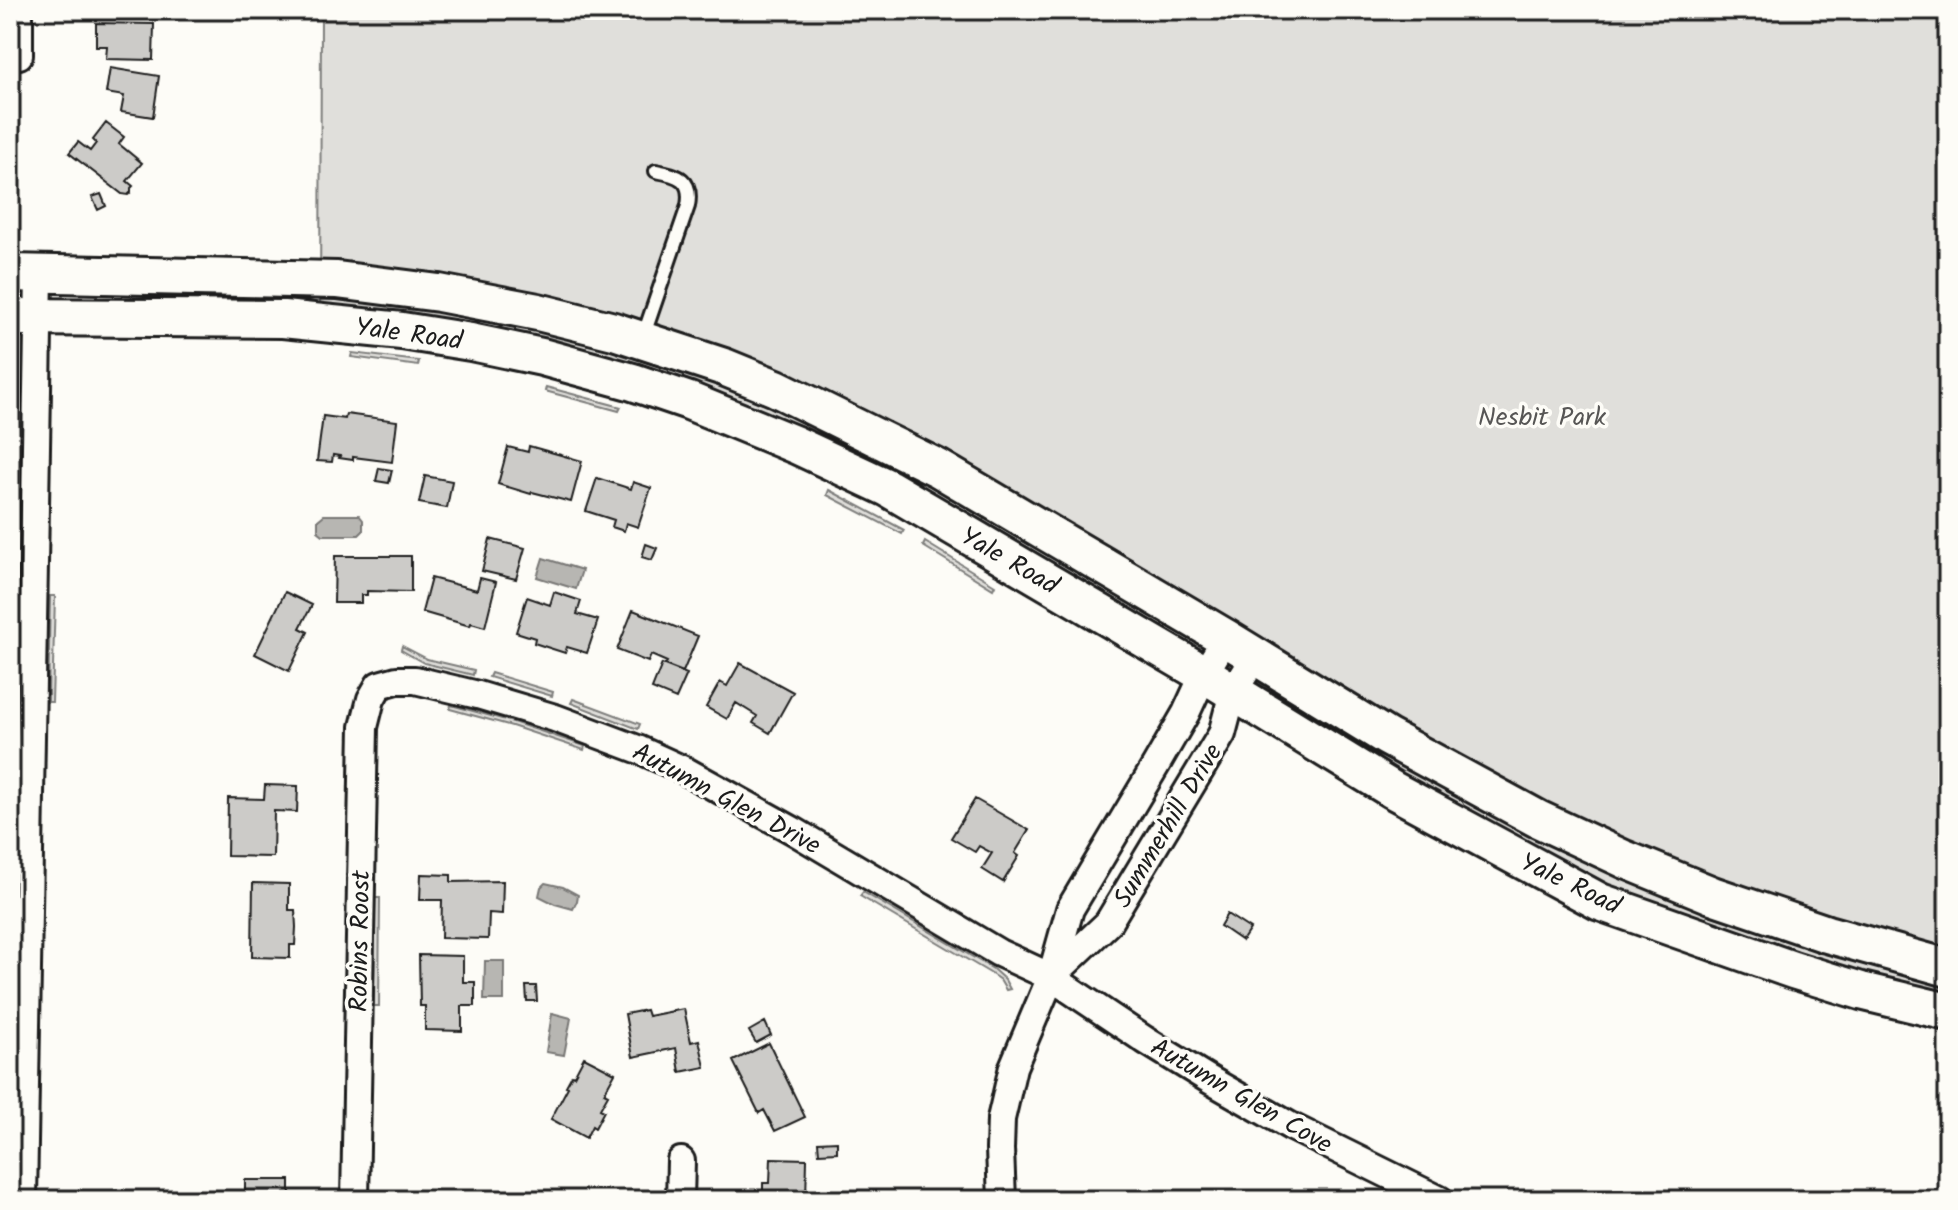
<svg xmlns="http://www.w3.org/2000/svg" width="1958" height="1210" viewBox="0 0 1958 1210" font-family="Kalam,sans-serif">
<style>
.green{fill:#e0dfdb;stroke:#7e7e7c;stroke-width:2}
.water{fill:#b7b6b2;stroke:#797876;stroke-width:2}
.building{fill:#cccbc8;stroke:#1c1c1c;stroke-width:2}
.lines{fill:none;stroke-linecap:round;stroke-linejoin:round}
.service-casing{stroke:#1c1c1c;stroke-width:18}
.minor-casing{stroke:#1c1c1c;stroke-width:32}
.secondary-casing{stroke:#1c1c1c;stroke-width:42}
.service{stroke:#fdfcf7;stroke-width:12}
.minor{stroke:#fdfcf7;stroke-width:26}
.secondary{stroke:#fdfcf7;stroke-width:36}
.labels{text-anchor:middle;stroke-width:7;stroke-linejoin:round;paint-order:stroke}
.street-label{font-size:26px;fill:#1c1c1c;stroke:#fdfcf7}
.park-label{font-size:26px;fill:#575655;stroke:#fdfcf7}
</style>
<rect width="100%" height="100%" fill="#fdfcf7"/>
<filter id="ink" filterUnits="userSpaceOnUse"><feTurbulence type="fractalNoise" baseFrequency=".0125" numOctaves="2"/><feDisplacementMap in="SourceGraphic" scale="16" xChannelSelector="R" yChannelSelector="G"/><feConvolveMatrix kernelMatrix="1 2 1 2 8 2 1 2 1" color-interpolation-filters="sRGB"/></filter>
<g filter="url(#ink)">
<path class="green" d="M321,10h1627v1011l-334,-111 -772,-438 -228,-88 -294,-54z
M352,353l67,8 -1,5 -67,-9z
M546,387l75,20 -2,4 -74,-20z
M829,490l75,40 -2,4 -75,-39z
M925,542l70,43 -2,4 -70,-43z
M50,596h5l-3,106h-4z
M402,646l25,13 47,11 -1,5 -49,-12 -23,-13z
M491,673l62,19 -1,4 -63,-19z
M573,699l67,25 -2,5 -67,-26z
M451,705l62,17 72,24 -1,4 -72,-24 -62,-17z
M863,892l130,77 12,11 5,9 -4,1 -6,-10 -10,-7 -130,-77z
M375,898h5l-1,108h-5z"/>
<path class="water" d="M324,515h35l4,5v11l-4,4h-36l-5,-4v-11z
M543,558l39,12 -6,19 -39,-12z
M545,883l18,4 15,8 -1,6 -4,8 -18,-5 -16,-8 2,-9z
M485,961h19v39h-20z
M552,1013l19,5 -7,37 -18,-3z"/>
<path class="building" d="M96,23l58,1 -1,36 -47,-1 1,-13h-11z
M110,68l49,8 -6,41 -32,-5 3,-16 -18,-3z
M106,123l18,14 -5,7 23,19 -15,18 6,5 -2,2v4l-3,3 -6,-1 -53,-41 9,-11 12,9 6,-8 -3,-3z
M101,194l5,12 -8,4 -6,-13z
M346,414l51,7 -5,41 -39,-5v3l-14,-2 1,-2 -7,-1 -1,7 -15,-1 6,-45 22,3z
M529,446l53,15 -11,41 -39,-10 -1,2 -33,-10 10,-37 20,5z
M379,468l13,2 -3,13 -13,-2z
M425,476l27,5 -5,27 -28,-5z
M597,478l34,11 2,-7 18,6 -13,39 -12,-4 -2,8 -12,-4 2,-7 -28,-9z
M490,539l35,9 -9,31 -34,-8z
M646,544l11,4 -5,12 -10,-3z
M335,556h76v36l-44,-1v4h-6v8h-27z
M431,578l46,12 3,-12 16,4 -11,45 -14,-4 -1,3 -48,-14z
M285,592l27,13 -12,23 8,4 -19,39 -34,-17z
M554,592l27,9 -4,13 21,6 -11,33 -20,-6 -2,6 -31,-10 1,-5 -19,-6 11,-35 23,8z
M633,610l65,26 -15,36 -18,-7 2,-3 -16,-7 -3,7 -31,-12z
M740,663l53,29 -23,41 -17,-10 4,-7 -21,-13 -9,16 -21,-12 14,-25 7,4z
M662,664l25,10 -11,25 -24,-10z
M265,785l33,1 -1,26 -23,-1 -1,46 -46,-1 1,-58 36,1z
M975,799l54,31 -14,23 4,3 -16,26 -21,-13 10,-16 -13,-7 -4,6 -24,-14z
M421,874l30,1v7l52,-1 -1,33 -13,-1 -1,26 -47,-1 1,-38h-22z
M253,883l36,1v26h6l1,17 -1,18h-5v13l-38,-1z
M1227,914l23,15 -8,12 -22,-15z
M419,955l44,1v26h12v24h-13v25l-37,-1v-24h-5z
M526,986h10l1,15h-10z
M684,1009l7,33 8,-2 6,27 -25,5 -4,-24 -43,9 -8,-43 21,-4 2,6z
M765,1022l6,13 -15,8 -7,-12z
M769,1043l36,74 -30,14 -11,-21 -5,3 -26,-52z
M584,1057l31,16 -11,20 4,2 -8,14 4,2 -9,17 -3,-2 -6,12 -35,-19 17,-32 -2,-1 6,-11 2,1z
M837,1141v11l-18,1 -1,-11z
M771,1158l36,1 -1,41h-43v-17h7z
M245,1180h45v14h4v6l-49,-2z"/>
<g class="lines">
<defs>
<path id="service" d="M643,337l45,-131c5,-27 -10,-31 -32,-35"/>
<path id="minor" d="M19,10v45
M1051,977l57,-54 114,-189 11,-42 23,-36
M23,1200l16,-926
M355,1200l9,-473 7,-28 8,-14 18,-5h18l63,15 77,23 85,32 44,20 110,61 205,122 52,24 94,63 65,40 82,47 148,73
M680,1200l1,-39
M1002,1200l-2,-51 1,-30 4,-17 8,-35 38,-90 19,-68 86,-144 30,-52 18,-39 22,-36"/>
<path id="secondary" d="M10,273l327,7 102,13 99,19 76,19 110,36 52,21 162,80 288,170 161,99 151,82 86,40 88,36 115,39 121,34
M10,317l273,2 119,12 69,11 71,15 91,25 56,19 107,44 92,43 316,186 189,116 207,112 193,68 68,21 87,21"/>
</defs>
<use href="#service" class="service-casing"/>
<use href="#minor" class="minor-casing"/>
<use href="#secondary" class="secondary-casing"/>
<use href="#service" class="service"/>
<use href="#minor" class="minor"/>
<use href="#secondary" class="secondary"/>
</g>
</g>
<g class="labels">
<g class="street-label">
<text transform="translate(409 333) rotate(8)" y="9">Yale Road</text>
<text transform="translate(1010 560) rotate(30)" y="9">Yale Road</text>
<text transform="translate(727 798) rotate(28)" y="9">Autumn Glen Drive</text>
<text transform="translate(1167 825) rotate(-59)" y="9">Summerhill Drive</text>
<text transform="translate(1571 883) rotate(26)" y="9">Yale Road</text>
<text transform="translate(359 941) rotate(-89)" y="9">Robins Roost</text>
<text transform="translate(1242 1095) rotate(30)" y="9">Autumn Glen Cove</text>
</g>
<g class="park-label">
<text x="1542" y="425">Nesbit Park</text>
</g>
</g>
<rect width="1958" height="1210" fill="none" stroke="#fdfcf7" stroke-width="40"/>
<rect x="20" y="20" width="1918" height="1170" fill="none" stroke="#1c1c1c" stroke-width="3" filter="url(#ink)"/>
</svg>
